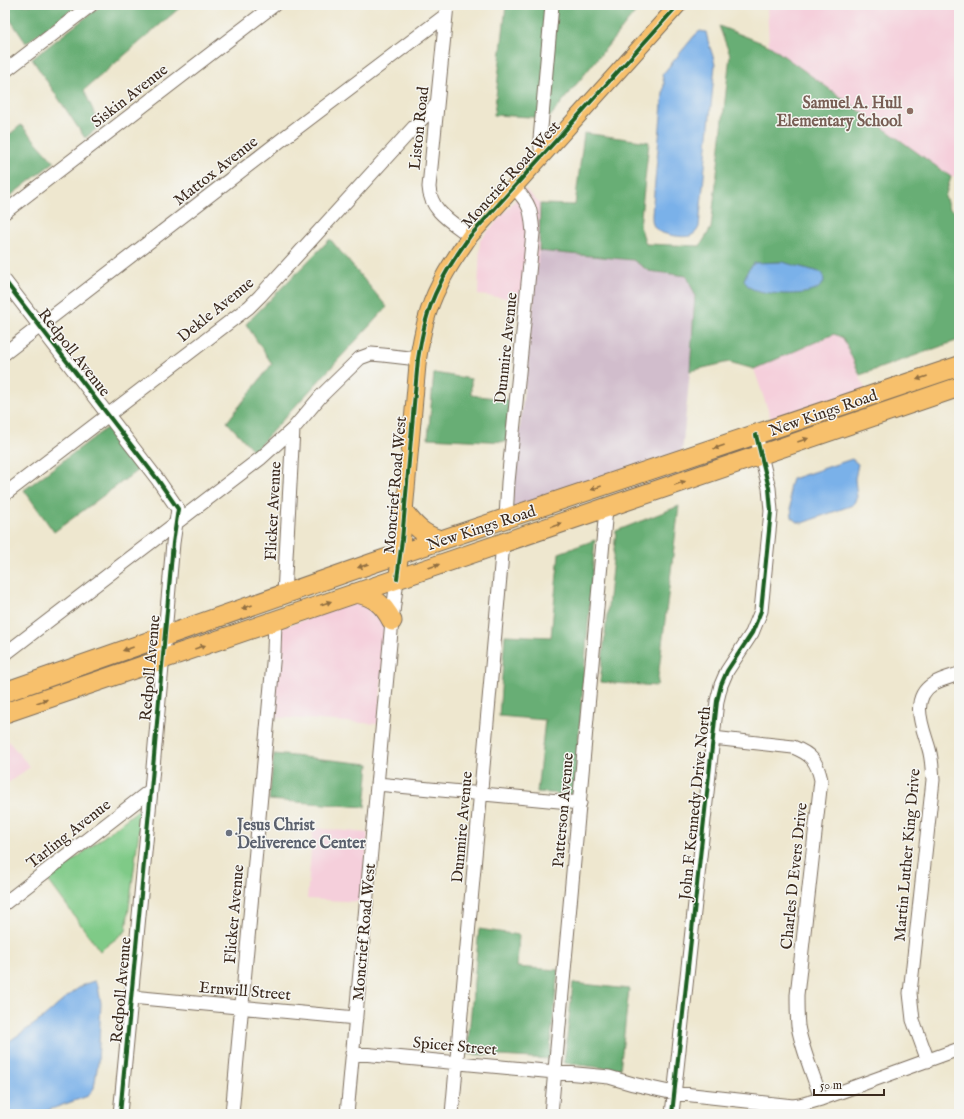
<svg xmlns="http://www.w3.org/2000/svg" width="964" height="1119" viewBox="0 0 964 1119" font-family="'IM FELL English',serif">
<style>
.built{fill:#f5cfdb}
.industrial{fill:#d1bdcc}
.green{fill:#7fca87;stroke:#5d7a52}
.forest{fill:#67ae74;stroke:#516c49;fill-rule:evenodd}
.water{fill:#7ab1e9;stroke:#5a6e84}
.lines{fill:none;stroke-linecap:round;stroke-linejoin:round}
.minor-casing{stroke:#7a6c5c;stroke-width:15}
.major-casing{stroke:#7a6c5c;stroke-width:18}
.highway-casing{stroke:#7a6c5c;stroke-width:21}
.minor{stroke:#fff;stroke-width:13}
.major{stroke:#f7c06c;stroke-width:16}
.highway{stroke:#f7c06c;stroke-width:19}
.cycleway-casing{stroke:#f6f6f2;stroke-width:6}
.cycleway{stroke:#1b5e20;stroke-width:4}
.oneway{fill:#906e41}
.education-dot{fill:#8d6e63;stroke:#f6f6f2;stroke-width:1.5}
.worship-dot{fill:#6b7280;stroke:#f6f6f2;stroke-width:1.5}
.labels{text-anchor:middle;stroke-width:3;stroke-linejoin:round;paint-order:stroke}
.street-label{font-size:16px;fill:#3b2a1e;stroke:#f6f6f2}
.education-label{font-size:16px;font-weight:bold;fill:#785e54;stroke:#f6f6f2;text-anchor:end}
.worship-label{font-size:16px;font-weight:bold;fill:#5b616d;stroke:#f6f6f2;text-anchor:start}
</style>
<rect width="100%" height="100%" fill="#f6f6f2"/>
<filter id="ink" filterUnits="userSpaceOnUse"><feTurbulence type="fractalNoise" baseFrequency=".025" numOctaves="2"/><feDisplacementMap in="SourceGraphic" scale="8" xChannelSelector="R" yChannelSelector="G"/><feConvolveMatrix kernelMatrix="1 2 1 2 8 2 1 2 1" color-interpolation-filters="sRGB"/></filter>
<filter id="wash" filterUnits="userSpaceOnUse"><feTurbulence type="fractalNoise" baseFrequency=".012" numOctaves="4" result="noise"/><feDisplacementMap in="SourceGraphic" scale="16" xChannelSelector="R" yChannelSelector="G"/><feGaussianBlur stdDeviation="0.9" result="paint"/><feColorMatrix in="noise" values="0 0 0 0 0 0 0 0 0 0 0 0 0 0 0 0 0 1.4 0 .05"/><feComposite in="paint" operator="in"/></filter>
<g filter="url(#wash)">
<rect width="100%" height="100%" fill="#eee7cf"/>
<path class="built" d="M767,5h192v172h-8l-182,-131z
M525,189l15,15 -1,47 -5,50 -56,-6 2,-55z
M834,334l9,4 24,55 -94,32 -19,-56z
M354,602l19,5 13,20 -8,97 -105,-7 8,-89z
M5,737l25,30 -25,18z
M313,828l55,5 -6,69 -55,-3z"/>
<path class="industrial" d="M539,251l94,9 16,11 38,5 8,19 -5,76 -8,82 -171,57z"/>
<path class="green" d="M142,807l-16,124 -26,20 -52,-71z"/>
<path class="forest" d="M5,5h73l-52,38 -21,-31z
M102,5h81l-99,85 16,36 -15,12 -53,-79z
M506,5h135l-92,113 -55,-3z
M719,26l51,20 181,131 -6,20 4,11 10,6v126l-99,35 -17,-37 -9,-4 -80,35 -25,-7 -39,9 5,-76 -8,-19 -38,-5 -16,-11 -94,-9 1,-47 35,1 9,-72 65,9 -9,84 6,18 54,2 11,-18 19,-173zM781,262l42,11 -69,-10z
M21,125l33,37 -49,38v-62z
M330,239l57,68 -133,144 -27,-29 45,-58 -26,-40z
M434,373l37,6v16l40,5 -4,42 -79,-4z
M108,427l30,43 -84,62 -30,-42z
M679,506l-22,180 -57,-4 16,-151z
M595,540l-21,255 -37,-3 8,-72 -46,-4 6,-81 46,2 8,-84z
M274,754l95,10 -4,43 -96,-7z
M479,929l40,6 -2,32 41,3 -9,89 -82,-5z
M573,983l56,6 -9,81 -56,-7z"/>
<path class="water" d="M700,31l6,1c2,12 7,21 9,33l-16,162c-2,4 -4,7 -9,9 -7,2 -29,-1 -34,-7 -4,-4 -4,-9 -4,-15l12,-131 -2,-8 33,-40z
M782,262l41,11 1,9c-3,4 -7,8 -12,9 -12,5 -55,4 -64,-5 -2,-2 -2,-4 -4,-6l3,-8 7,-9z
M852,459l6,5 -3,15 2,18 -4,8 -51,18 -7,-2 -3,-4 -3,-29 3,-9z
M95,981l3,5 3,17 -3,60 -4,25 -6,8 -51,18h-32v-70c13,-9 26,-17 38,-26 15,-12 34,-34 52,-37z"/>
</g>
<g filter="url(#ink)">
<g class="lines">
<defs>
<path id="minor" d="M447,5l-18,182c1,24 23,35 41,49
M5,71l86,-66
M542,156l-2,-17 12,-134
M5,212l269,-207
M5,281l153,199 20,29 -5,34 -22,247 -31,324
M5,353l284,-219 157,-119
M5,494l244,-187 11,-11 154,-169 23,-23
M506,518l2,-36 25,-249c-2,-23 -2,-28 -19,-46
M284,594l9,-165
M5,654l256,-196 32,-29 28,-33 39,-38 11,-4 12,1 35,4
M713,738l80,9c18,7 24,14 28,33l-24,215c0,10 0,21 1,31 4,24 16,50 23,73
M377,784l203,19
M5,903l146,-113
M131,997l225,21
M352,1053l257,24 24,7 41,9 119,13 7,-1 21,-6 138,-50
M928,1061l-15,-41 -3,-27 23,-213c-1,-11 -1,-21 -4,-31 -6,-21 -20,-50 4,-65 8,-5 17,-7 26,-10
M232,1114l42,-462 1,-31
M347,1114l45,-493 5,-42
M452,1114l51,-571
M551,1114l55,-605
M672,1114l45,-413 4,-16 6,-14 25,-38 9,-22 10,-100 -2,-23 -13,-53"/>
<path id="major" d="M397,579l5,-39 16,-181c4,-25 9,-50 21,-73 8,-18 20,-34 31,-50l208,-231"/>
<path id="highway" d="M404,512c11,14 18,22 36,28
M355,593c19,3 28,11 37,28
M5,692l368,-129 586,-197
M5,713l954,-326"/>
</defs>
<use href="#minor" class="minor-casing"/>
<use href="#major" class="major-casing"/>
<use href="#highway" class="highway-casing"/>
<use href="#minor" class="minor"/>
<use href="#major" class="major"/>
<use href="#highway" class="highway"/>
<defs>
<path id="cycleway" d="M5,281l153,199 20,29 -5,34 -22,247 -31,324
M397,579l5,-39 16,-181c4,-25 9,-50 21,-73 8,-18 20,-34 31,-50l208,-231
M672,1114l45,-413 4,-16 6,-14 25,-38 9,-22 10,-100 -2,-23 -13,-53"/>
</defs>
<use href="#cycleway" class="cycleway-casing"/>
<use href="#cycleway" class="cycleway"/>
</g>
<defs><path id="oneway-solid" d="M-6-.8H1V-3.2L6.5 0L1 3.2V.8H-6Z"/></defs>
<g class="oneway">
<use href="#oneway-solid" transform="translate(922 378) rotate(161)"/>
<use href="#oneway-solid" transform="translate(803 440) rotate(-19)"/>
<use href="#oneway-solid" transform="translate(719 447) rotate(161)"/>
<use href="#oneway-solid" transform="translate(680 483) rotate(-19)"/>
<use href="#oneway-solid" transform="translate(596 488) rotate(161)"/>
<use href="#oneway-solid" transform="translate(557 525) rotate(-19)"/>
<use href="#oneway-solid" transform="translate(363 566) rotate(161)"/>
<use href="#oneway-solid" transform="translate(434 566) rotate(-19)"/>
<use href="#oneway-solid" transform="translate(326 603) rotate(-19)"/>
<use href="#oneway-solid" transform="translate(247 607) rotate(160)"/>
<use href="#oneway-solid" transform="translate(200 647) rotate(-19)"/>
<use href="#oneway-solid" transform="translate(128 649) rotate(161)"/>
<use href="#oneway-solid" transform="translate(42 701) rotate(-19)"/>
</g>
</g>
<circle class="education-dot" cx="910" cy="111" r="4"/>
<circle class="worship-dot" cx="229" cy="833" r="4"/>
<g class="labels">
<g class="street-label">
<text transform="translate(129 95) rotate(-38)" y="6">Siskin Avenue</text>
<text transform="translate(418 128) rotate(-84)" y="6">Liston Road</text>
<text transform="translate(215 170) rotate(-38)" y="6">Mattox Avenue</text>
<text transform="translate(510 174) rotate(-48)" y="6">Moncrief Road West</text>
<text transform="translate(215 309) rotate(-39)" y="6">Dekle Avenue</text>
<text transform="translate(505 348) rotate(-84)" y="6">Dunmire Avenue</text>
<text transform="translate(75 352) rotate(52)" y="6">Redpoll Avenue</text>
<text transform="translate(823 412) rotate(-19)" y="6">New Kings Road</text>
<text transform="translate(394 485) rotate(-85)" y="6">Moncrief Road West</text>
<text transform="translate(272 511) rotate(-87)" y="6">Flicker Avenue</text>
<text transform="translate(481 527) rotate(-18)" y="6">New Kings Road</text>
<text transform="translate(149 668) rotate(-85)" y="6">Redpoll Avenue</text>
<text transform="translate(694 803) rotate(-84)" y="6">John F Kennedy Drive North</text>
<text transform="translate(562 810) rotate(-85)" y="6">Patterson Avenue</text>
<text transform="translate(461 827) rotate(-85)" y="6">Dunmire Avenue</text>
<text transform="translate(68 833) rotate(-38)" y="6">Tarling Avenue</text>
<text transform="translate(906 855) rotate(-85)" y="6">Martin Luther King Drive</text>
<text transform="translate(793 876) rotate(-84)" y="6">Charles D Evers Drive</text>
<text transform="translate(233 914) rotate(-85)" y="6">Flicker Avenue</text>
<text transform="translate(363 932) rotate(-85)" y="6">Moncrief Road West</text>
<text transform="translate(120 990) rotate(-85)" y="6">Redpoll Avenue</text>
<text transform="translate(245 990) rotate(5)" y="6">Ernwill Street</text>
<text transform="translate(455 1045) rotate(5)" y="6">Spicer Street</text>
</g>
<g class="education-label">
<text x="902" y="108">Samuel A. Hull<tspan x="902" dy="18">Elementary School</tspan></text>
</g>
<g class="worship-label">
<text x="237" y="830">Jesus Christ<tspan x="237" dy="18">Deliverence Center</tspan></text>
</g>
</g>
<rect width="964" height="1119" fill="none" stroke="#f6f6f2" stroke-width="20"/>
<path d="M814 1089v6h70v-6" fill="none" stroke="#3b2a1e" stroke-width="2"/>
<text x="820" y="1089" font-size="12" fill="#3b2a1e" stroke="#f6f6f2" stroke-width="3" paint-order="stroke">50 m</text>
</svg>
